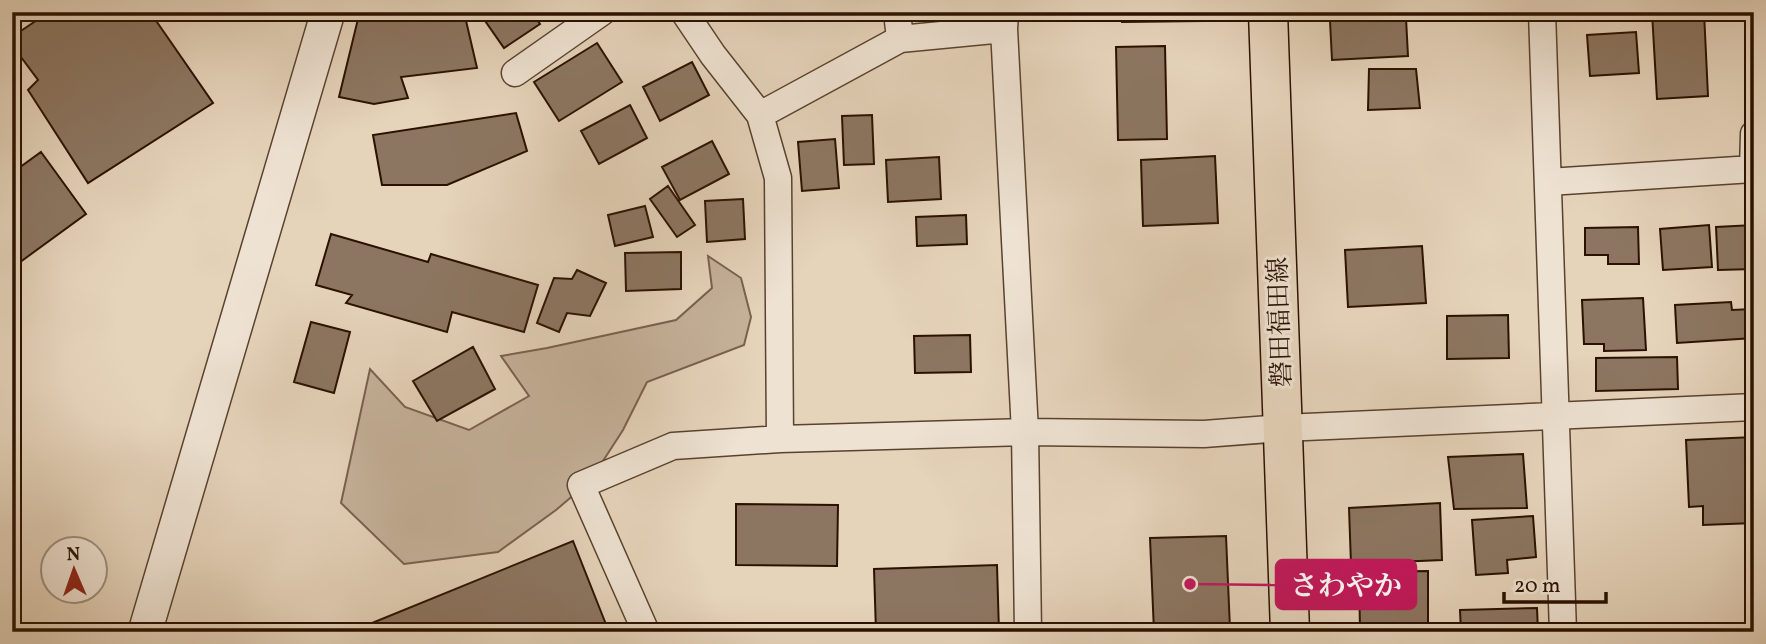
<svg xmlns="http://www.w3.org/2000/svg" width="1766" height="644" viewBox="0 0 1766 644" font-family="Vollkorn,'Noto Serif JP',serif">
<style>
.green{fill:#c5b29a;stroke:#78624d;stroke-width:2}
.building{fill:#8c7661;stroke:#2b1100;stroke-width:2}
.lines{fill:none;stroke-linecap:round;stroke-linejoin:round}
.minor-casing{stroke:#5a422e;stroke-width:29}
.tertiary-casing{stroke:#5a422e;stroke-width:36}
.primary-casing{stroke:#2b1100;stroke-width:41}
.minor{stroke:#eee2d2;stroke-width:26}
.tertiary{stroke:#eee2d2;stroke-width:33}
.primary{stroke:#e5d3ba;stroke-width:38}
.labels{text-anchor:middle;stroke-width:6;stroke-linejoin:round;paint-order:stroke}
.street-label{font-size:26px;fill:#2b1100;stroke:#eee2d2}
.leader{fill:none;stroke:#c2185b;stroke-width:2.5}
.callout-dot{fill:#c2185b;stroke:#eee2d2;stroke-width:2.5}
.callout{fill:#c2185b;stroke:#c2185b;stroke-width:2.5}
.callout-label{font-size:28px;text-anchor:middle;font-weight:bold;fill:#fff}
</style>
<rect width="100%" height="100%" fill="#e5d3ba"/>
<filter id="stains"><feTurbulence type="fractalNoise" baseFrequency=".00286" numOctaves="4"/><feColorMatrix values="0 0 0 0 .2 0 0 0 0 .09 0 0 0 0 .02 0 0 0 .5 -.17"/></filter>
<radialGradient id="worn" r=".72"><stop offset=".6" stop-color="#630" stop-opacity="0"/><stop offset="1" stop-color="#630" stop-opacity=".3"/></radialGradient>
<path class="green" d="M708,256l33,22 10,39 -7,28 -97,37 -24,48 -33,51 -34,29 -58,42 -94,12 -63,-61 29,-134 35,38 64,23 60,-34 -28,-40 46,-8 129,-28 36,-32z"/>
<path class="building" d="M49,12h101l63,91 -125,80 -60,-93 10,-10 -26,-35v-8z
M426,12h38l13,56 -76,9 7,21 -34,6 -35,-7 19,-78z
M486,12h46l8,12 -36,24 -23,-33z
M545,12h17l-12,8z
M1122,12h82v9l-82,1z
M1593,12h46v1l-46,1z
M1652,12h52l4,84 -51,3z
M1406,18l2,38 -76,4 -2,-39z
M1636,32l3,41 -49,3 -3,-41z
M597,43l25,39 -63,39 -25,-39z
M1165,46l2,93 -49,1 -2,-93z
M692,62l17,33 -49,26 -17,-34z
M1369,69h47l4,39 -52,2z
M630,105l17,33 -48,26 -18,-33z
M516,113l11,38 -80,34h-65l-9,-50z
M872,115l2,49 -30,1 -2,-49z
M835,139l4,49 -37,3 -4,-49z
M712,141l17,33 -49,26 -18,-33z
M41,152l45,62 -74,54v-95z
M1215,156l3,67 -75,3 -2,-66z
M939,157l2,42 -53,3 -2,-42z
M668,186l27,39 -18,12 -27,-38z
M743,199l2,40 -38,3 -2,-41z
M645,206l8,31 -38,9 -7,-31z
M966,215l1,29 -50,2 -1,-29z
M1709,225l3,42 -49,3 -3,-41z
M1754,225v44l-36,1 -2,-43z
M1638,227l1,37h-31v-9h-23v-27z
M331,234l97,28 3,-8 107,31 -14,47 -72,-20 -5,20 -101,-29 6,-8 -36,-10z
M1422,246l4,57 -78,4 -3,-57z
M681,252v37l-55,2 -1,-38z
M577,270l29,13 -16,33 -23,-3 -8,19 -22,-9 17,-45 18,1z
M1643,298l3,52 -42,1v-7h-20l-2,-44z
M1731,302l1,8 20,-1 2,29 -77,5 -2,-38z
M1508,315l1,43 -62,1v-43z
M311,322l39,10 -16,61 -40,-11z
M970,335l1,37 -56,1 -1,-37z
M473,347l22,42 -58,32 -24,-40z
M1677,357l1,32 -82,2v-33z
M1754,437v86l-51,2v-19l-14,1 -3,-67z
M1523,454l4,54 -73,1 -6,-52z
M1440,503l2,57 -91,4 -2,-56z
M736,504l102,1 -1,61 -101,-1z
M1533,516l3,41 -29,3 1,13 -32,2 -4,-55z
M1226,536l4,93 -76,3 -4,-94z
M573,541l36,91h-259z
M997,565l2,67h-123l-2,-63z
M1428,571v61h-68l-1,-60z
M1537,608l1,24h-77l-1,-22z"/>
<g class="lines">
<defs>
<path id="minor" d="M684,12l29,43 47,60 18,63 2,261
M897,12l3,27
M1005,12l-1,17 21,403 3,200
M1542,12l21,620
M515,73l87,-61
M760,115l140,-76 104,-10
M1548,182l205,-13 1,-35
M646,632l-65,-147 92,-39 107,-7 245,-7 179,2 79,-6 471,-21"/>
<path id="tertiary" d="M145,632l183,-620"/>
<path id="primary" d="M1268,12l22,620"/>
</defs>
<use href="#minor" class="minor-casing"/>
<use href="#tertiary" class="tertiary-casing"/>
<use href="#primary" class="primary-casing"/>
<use href="#minor" class="minor"/>
<use href="#tertiary" class="tertiary"/>
<use href="#primary" class="primary"/>
</g>
<g class="labels">
<g class="street-label">
<text transform="translate(1279 322) rotate(-92)" y="9">磐田福田線</text>
</g>
</g>
<path class="leader" d="M1190 584L1276 585"/>
<circle class="callout-dot" cx="1190" cy="584" r="7"/>
<rect class="callout" x="1276" y="560" width="140" height="49" rx="7"/>
<g class="callout-label">
<text x="1346" y="595">さわやか</text>
</g>
<rect width="1766" height="644" fill="none" stroke="#e5d3ba" stroke-width="42"/>
<rect x="14" y="14" width="1738" height="616" fill="none" stroke="#2b1100" stroke-width="3.5"/>
<rect x="21" y="21" width="1724" height="602" fill="none" stroke="#2b1100" stroke-width="2"/>
<g transform="translate(74 570) rotate(358)"><circle r="33" fill="#eee2d2" stroke="#a08e7e" stroke-width="2"/>
<path d="M0-5L12 26L0 18L-12 26Z" fill="#8f2418"/>
<text y="-10" font-size="19" font-weight="bold" text-anchor="middle" fill="#2b1100">N</text>
</g>
<path d="M1504 592v10h102v-10" fill="none" stroke="#2b1100" stroke-width="3.5"/>
<text x="1514" y="592" font-size="21" fill="#2b1100" stroke="#eee2d2" stroke-width="5" paint-order="stroke">20 m</text>
<rect width="100%" height="100%" filter="url(#stains)"/>
<rect width="100%" height="100%" fill="url(#worn)"/>
</svg>
